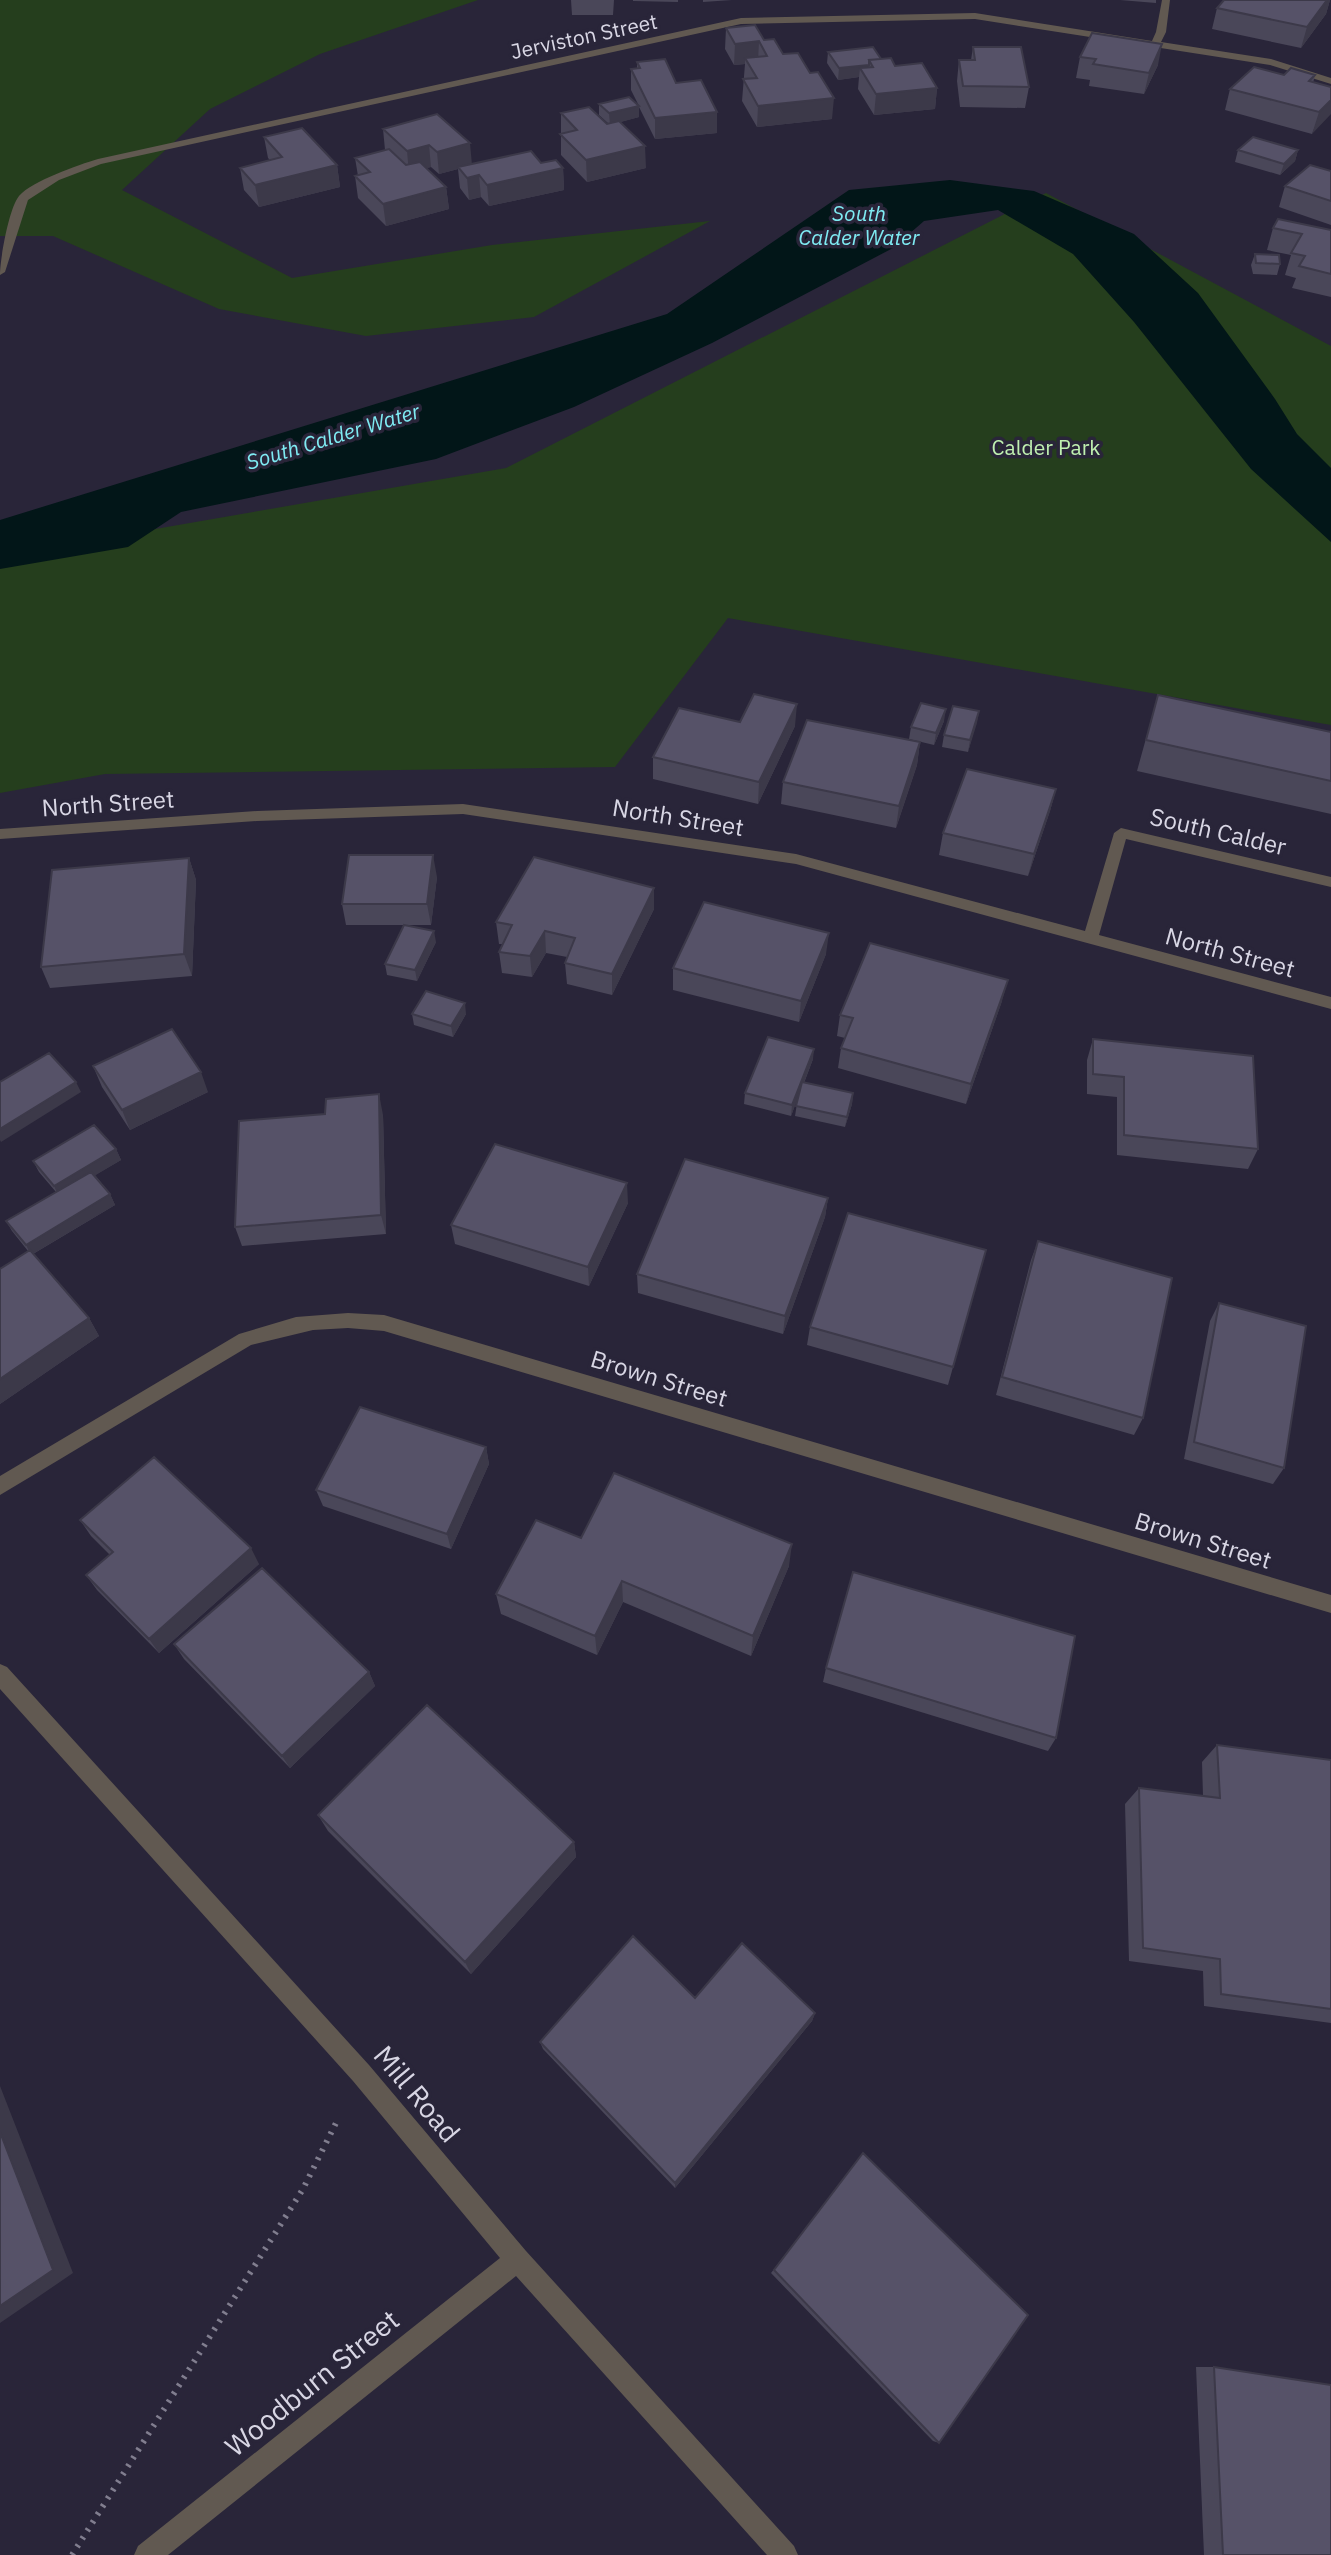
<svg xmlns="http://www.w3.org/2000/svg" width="1331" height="2555" viewBox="0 0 1331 2555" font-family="'IBM Plex Sans',sans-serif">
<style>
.green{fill:#253e1d}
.water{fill:#021618}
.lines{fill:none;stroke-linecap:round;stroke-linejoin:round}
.path{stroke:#817e8f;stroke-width:6;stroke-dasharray:2.5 7;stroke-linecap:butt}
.minor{fill:#615951;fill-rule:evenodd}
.wall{fill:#4a4759}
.shaded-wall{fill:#3c3949}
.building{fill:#565268;stroke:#3c3949;stroke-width:2}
.labels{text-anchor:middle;stroke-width:7;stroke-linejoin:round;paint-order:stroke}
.far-street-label{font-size:21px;fill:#d8d6e4;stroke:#292539}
.far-water-label{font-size:21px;font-style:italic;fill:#7febf3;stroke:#292539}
.far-park-label{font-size:21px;fill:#bff0b0;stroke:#292539}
.street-label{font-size:24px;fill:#d8d6e4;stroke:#292539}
.near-street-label{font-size:28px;fill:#d8d6e4;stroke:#292539}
</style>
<rect width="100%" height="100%" fill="#292539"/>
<path class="green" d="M0,0h478l-158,54 -110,55 -88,81 170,88 200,-33 218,-24 -176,96 -168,19 -147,-27 -166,-73h-53z
M1046,193l285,153v379l-603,-107 -113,149 -510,7 -105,19v-237l506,-88z"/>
<path class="water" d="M950,180l84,11 100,43 64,59 77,106 22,35 34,34v74l-80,-73 -117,-147 -61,-68 -75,-44 -74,11 -31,27 -181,95 -138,64 -138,52 -255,53 -53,35 -128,22v-49l667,-206 182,-124z"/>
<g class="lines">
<path class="path" d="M72,2555l231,-366 34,-68"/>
<path class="minor" d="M1162,0h8l-4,32 -5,10 110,17 60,19v6l-61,-19 -295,-46 -234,5 -640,140 -42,16 -31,20 -23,72 -5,3c0,-16 9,-67 19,-79 13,-15 59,-31 79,-37l643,-141 234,-5 177,28 4,-9z
M463,804l333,50 289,77 29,-98 7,-5 210,49v10l-205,-48 -27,96 232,62v12l-535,-145 -333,-50 -206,7 -257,18v-10l257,-18z
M348,1313l36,2 947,280v18l-947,-282 -36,-3 -35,2 -62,15 -251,150v-19l239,-142 57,-17z
M0,1664l7,3 362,398 157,186 268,295 4,9h-31l-251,-279 -348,279h-34l4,-9 362,-288 -147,-177 -353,-392z"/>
</g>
<path class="wall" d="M571,0h43l-1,15h-41z
M633,0h45v2l-45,-1z
M703,0h29l-29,2z
M1120,0h36v3z
M1224,0h106l-4,14 -25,34 -89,-19 5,-21z
M726,28l38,12 19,14 49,65 -75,8 -15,-26 3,-37 -11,1 -9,-16z
M973,47l56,40 -4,21 -65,-1 -3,-26 2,-21h12z
M828,52l53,7 56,29 -2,21 -61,6 -16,-26 1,-12 -21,3 -11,-17z
M1080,57l78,8 -14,29 -55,-8 1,-6 -14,-2z
M637,62l39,21 41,29v21l-62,6 -16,-32v10l-19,5 26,46 -59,14 -26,-27v-42l46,11h2l-10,-9v-11l40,2 -8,-16v-21h6z
M1284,75h31l-2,8 18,4 -19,47 -87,-24 5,-21z
M437,114l35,50 69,-1 22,5 1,22 -75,16 -8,-9 -12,3 -9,-12 -2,-19 -19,5 -8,-7 -5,1 20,19 3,22 -63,17 -28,-28 -3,-22h3l-3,-18 30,-8 -2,-21z
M264,137l73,28 3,22 -81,20 -15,-17 -4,-22 30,-8 -2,-2z
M1238,150h60l-3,11 -15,14 -45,-13z
M1331,171v54l-52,-18 6,-21z
M1273,228l58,2v67l-39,-9 4,-10 -11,-3 6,-20 -24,-5z
M1255,254l25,10 -3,11 -24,-1 -2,-9z
M1158,695l173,37v82l-194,-43z
M979,711l-11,41 -26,-5 2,-12z
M944,721l-10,24 -25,-6 2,-12z
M740,722l55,4 -37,78 -105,-25v-22z
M920,742l-3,23 -21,63 -115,-24 2,-22z
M1056,789l-6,22 -22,65 -89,-21 4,-22z
M189,858l7,22 -4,96 -142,12 -9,-21z
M437,877l-6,48h-85l-4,-21z
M654,909l-42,86 -45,-11 -2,-21 2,-6 -21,-4 -14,24 -30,-4 -3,-21 4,-8h-4l-3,-22z
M436,942l-19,39 -30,-6 -2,-11z
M826,954l-27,68 -126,-32v-22z
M1002,1001l-36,103 -128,-36 3,-20 4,-10 -8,-2 3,-21z
M412,1014h54l-13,23 -39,-12z
M1093,1039l165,110 -10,20 -131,-14v-58l-30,-3v-34z
M813,1059l-9,24 49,10 -1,11 -7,23 -50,-11 3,-19 -7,19 -47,-12 1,-11z
M93,1066l115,26 -78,38 -28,-43z
M325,1114l58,1 3,119 -144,12 -7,-19z
M116,1149l5,11 -26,15 15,19 5,11 -82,49 56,64 10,18 -99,68v-135l28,-18 -16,-20 -6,-10 50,-29 -17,-20 -6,-11z
M828,1198l-3,19 -42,117 -145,-41 -1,-19z
M628,1203l-39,83 -134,-42 -4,-19z
M1038,1241l105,177 -9,17 -138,-40 35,-135z
M986,1250l-38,135 -141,-40 3,-18z
M1219,1303l65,165 -11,16 -89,-25 26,-138z
M486,1447l3,17 -38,85 -128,-43 -7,-16z
M80,1520l179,44 -100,89 -62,-63 -11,-15 24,-20 -19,-19z
M581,1538l208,28 -38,90 -128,-54 -26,53 -96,-41 -5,-20z
M174,1644l195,28 6,14 -85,82 -106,-109z
M826,1668l230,70 -8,13 -225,-69z
M1217,1745l114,15v263l-127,-17 -1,-35 -74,-10 -4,-157 14,-16 64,8 -1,-34z
M318,1815l256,27 2,15 -105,117 -143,-143z
M695,1998l120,15 -3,8 -137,167 -132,-139 -3,-7z
M863,2153l76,290 -6,-2 -162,-168z
M1196,2367h18l117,188h-127z"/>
<path class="shaded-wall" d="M1327,0h3l-4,14 -25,34 6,-21z
M759,41l-1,21 -13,-4v6l-11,1 1,-21z
M1162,44l-4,21 -14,29 5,-21z
M869,65l-1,11 -8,-8 -1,9 -21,3 1,-12z
M937,88l-2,21 -61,6 2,-21z
M834,98l-2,21 -75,8 1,-21z
M1331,100v14l-19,20 7,-22z
M639,106v11l-29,8 -1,-12z
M717,112v21l-62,6v-21z
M470,143l2,22 -14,2v2l-19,5 -2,-22z
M429,145l2,22 -22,6 -2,-22z
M645,146l1,22 -59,14 -1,-22z
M1298,150l-3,11 -15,14 4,-11z
M337,165l3,22 -81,20 -4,-22z
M563,168l1,22 -75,16 -2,-21z
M479,175l2,22 -12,3 -2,-22z
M446,187l3,22 -63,17 -3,-22z
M797,704l-2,22 -37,78 1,-22z
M946,709l-2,12 -10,24 2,-12z
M979,711l-2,12 -9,29 2,-12z
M920,742l-3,23 -21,63 3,-22z
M1056,789l-6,22 -22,65 6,-22z
M433,855l4,22 -6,48 -4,-21z
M189,858l7,22 -4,96 -8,-22z
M654,888v21l-42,86v-21z
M434,931l2,11 -19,39 -2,-11z
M545,931l1,22 -14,24 -2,-21z
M829,933l-3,21 -27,68 2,-21z
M1008,980l-6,21 -36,103 5,-20z
M465,1003l1,11 -13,23 -2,-11z
M814,1049l-1,10 -22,57 1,-11z
M201,1072l7,20 -78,38 -8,-20z
M76,1082l5,10 -80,50 -1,-2v-11z
M853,1093l-1,11 -7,23 2,-10z
M379,1094l4,21 3,119 -5,-19z
M116,1149l5,11 -62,37 -5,-11z
M627,1183l1,20 -39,83 -1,-19z
M110,1194l5,11 -84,50 -5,-10z
M828,1198l-3,19 -42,117 2,-18z
M89,1318l10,18 -99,68v-25z
M486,1447l3,17 -38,85 -4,-15z
M792,1544l-3,22 -38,90 2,-20z
M251,1548l8,16 -100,89 -10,-14z
M622,1581l1,21 -26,53 -2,-19z
M369,1672l6,14 -85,82 -8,-12z
M574,1842l2,15 -105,117 -6,-12z
M815,2013l-3,8 -137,167v-5z
M0,2086l73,187 -73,50z"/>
<path class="building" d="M1224,0h103l-20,27 -90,-19z
M755,25l9,15 10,-1 9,15 15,-1 12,20 8,-1 16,26 -76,8 -15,-27 14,-1 -12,-20 22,-2 -8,-15 -24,3 -9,-16z
M1092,33l70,11 -13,29 -56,-9 3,-5 -16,-2z
M873,47l8,12 -12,1v5l-30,3 -11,-16z
M973,47h48l8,40 -66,-1 -4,-26h16z
M891,58l4,8 27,-3 15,25 -61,6 -16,-26 13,-1 -4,-7z
M665,59l11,24 25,-3 16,32 -62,6 -24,-49 9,-1 -3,-6z
M1254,67l30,8 7,-7 24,7 -6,6 22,6v13l-12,12 -89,-23z
M629,97l10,9 -30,7 -10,-9z
M589,107l18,17 12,-3 26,25 -59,14 -26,-26 17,-4 -16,-17z
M437,114l33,29 -33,9 -8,-7 -22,6 -24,-22z
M302,128l35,37 -82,20 -15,-17 42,-11 -18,-20z
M1253,137l45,13 -14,14 -46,-14z
M389,149l17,16 14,-3 26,25 -63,17 -28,-28 15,-4 -15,-14z
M531,151l10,12 15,-3 7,8 -76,17 -8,-10 -12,3 -9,-11z
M1310,165l21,6v30l-46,-15z
M1278,219l53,11v44l-32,-8 6,-10 -14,-3 11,-19 -29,-6z
M1255,254l24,1 1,9 -24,-1z
M754,694l43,10 -38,78 -106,-25 26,-49 61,14z
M1158,695l173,37v49l-185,-41z
M921,703l25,6 -10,24 -25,-6z
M953,706l26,5 -9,29 -26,-5z
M807,720l113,22 -21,64 -116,-24z
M967,769l89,20 -22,65 -91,-21z
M349,855h84l-6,49h-85z
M534,857l120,31 -42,86 -47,-11 10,-25 -30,-7 -15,25 -31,-4 13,-27 -16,-3z
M189,858l-5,96 -143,13 11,-97z
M704,902l125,31 -28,68 -128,-33z
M404,925l30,6 -19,39 -30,-6z
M870,943l138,37 -37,104 -130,-36 12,-30 -13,-3z
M426,991l39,12 -14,23 -39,-12z
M172,1029l29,43 -79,38 -29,-44z
M768,1037l46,12 -22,56 -47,-12z
M1093,1039l160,17 5,93 -134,-14v-58l-31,-3z
M49,1053l27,29 -76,47v-47z
M802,1082l51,11 -6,24 -51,-11z
M379,1094l2,121 -146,12 4,-106 86,-7 1,-15z
M94,1125l22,24 -62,37 -21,-25z
M495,1144l132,39 -39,84 -137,-42z
M685,1159l143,39 -43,118 -148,-42z
M91,1172l19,22 -84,51 -20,-24z
M848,1213l138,37 -33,117 -143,-40z
M1038,1241l134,37 -29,140 -141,-41z
M30,1250l59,68 -89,61v-110z
M1219,1303l87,23 -22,142 -90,-26z
M360,1407l126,40 -39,87 -131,-44z
M154,1457l97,91 -102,91 -63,-64 27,-23 -33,-32z
M614,1473l178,71 -39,92 -131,-55 -27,55 -99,-42 40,-74 45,18z
M262,1568l107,104 -87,84 -108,-112z
M853,1572l222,64 -19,102 -230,-70z
M427,1705l147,137 -109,120 -147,-147z
M1217,1745l114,15v249l-110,-15 -1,-35 -77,-11 -4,-160 81,10z
M633,1936l62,62 47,-55 73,70 -140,170 -135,-141z
M0,2132l53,138 -53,36z
M863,2153l165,162 -89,128 -165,-173z
M1214,2367l117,18v170h-108z"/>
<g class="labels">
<g class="far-street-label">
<text transform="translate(584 37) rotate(-12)" y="7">Jerviston Street</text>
</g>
<g class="far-water-label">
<text x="859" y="221">South<tspan x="859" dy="24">Calder Water</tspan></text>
<text transform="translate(333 437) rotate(-17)" y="7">South Calder Water</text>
</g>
<g class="far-park-label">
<text x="1046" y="455">Calder Park</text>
</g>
<g class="street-label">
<text transform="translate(108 804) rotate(-4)" y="8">North Street</text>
<text transform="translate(678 818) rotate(9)" y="8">North Street</text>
<text transform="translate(1218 832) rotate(13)" y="8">South Calder</text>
<text transform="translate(1230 953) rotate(15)" y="8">North Street</text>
<text transform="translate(659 1379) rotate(17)" y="8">Brown Street</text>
<text transform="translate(1203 1541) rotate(17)" y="8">Brown Street</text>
</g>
<g class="near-street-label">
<text transform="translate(417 2094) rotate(50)" y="10">Mill Road</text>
<text transform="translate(312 2383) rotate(-39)" y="10">Woodburn Street</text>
</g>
</g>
</svg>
